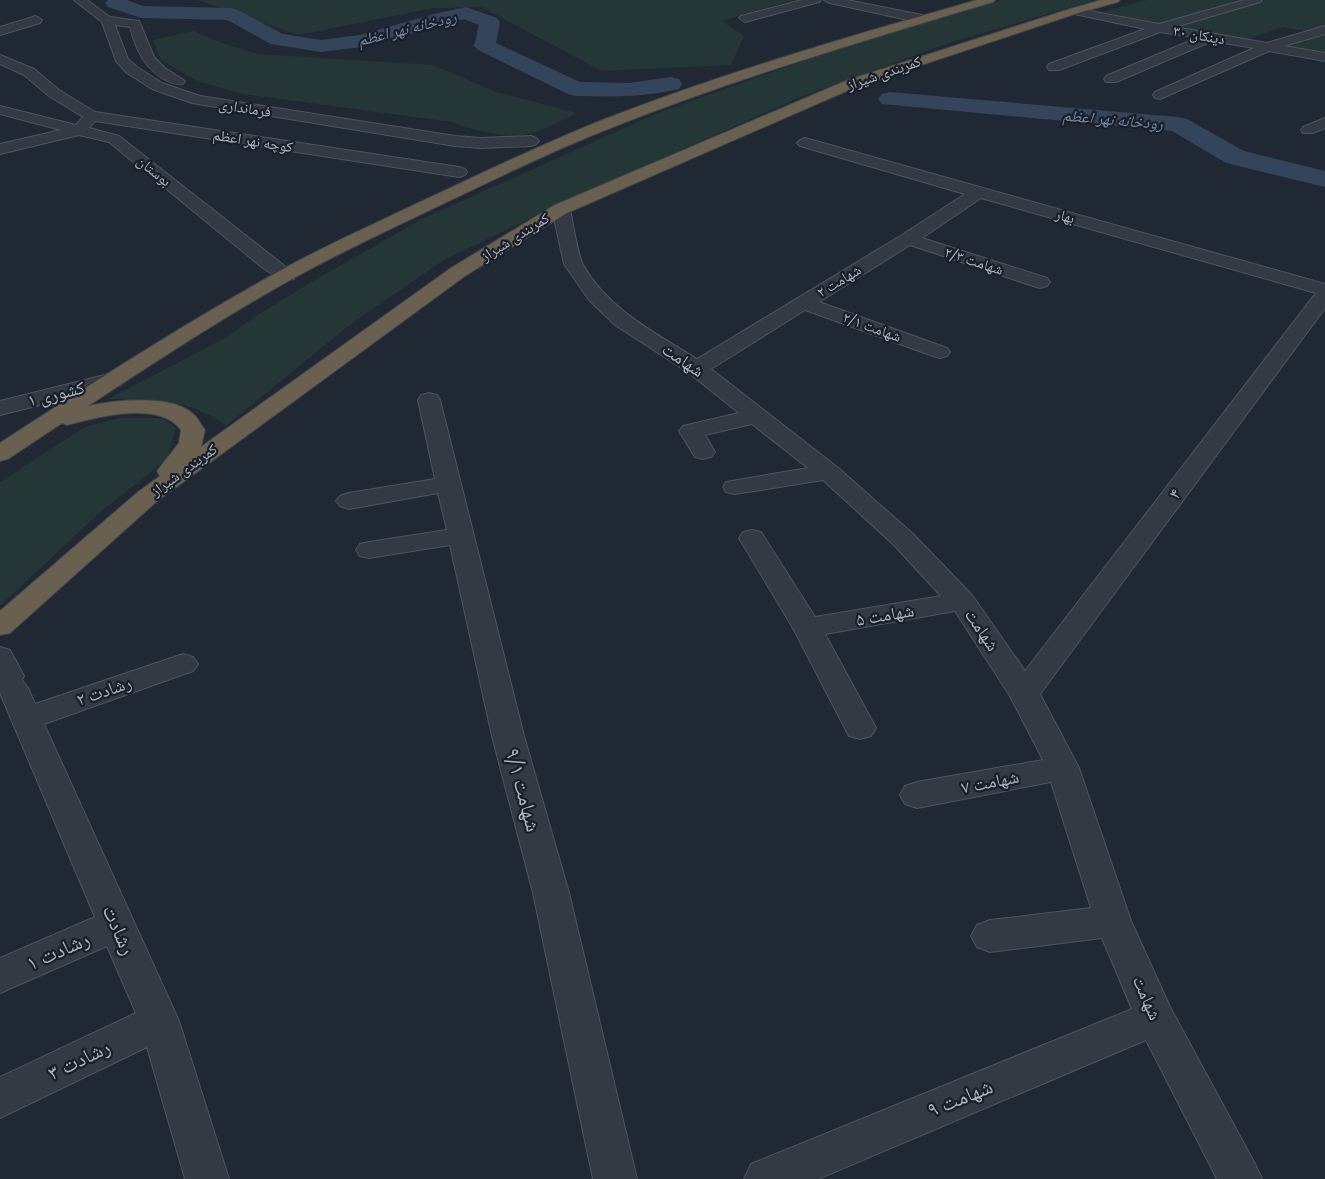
<svg xmlns="http://www.w3.org/2000/svg" width="1325" height="1179" viewBox="0 0 1325 1179" font-family="Ubuntu,'Noto Naskh Arabic',sans-serif">
<style>
.green{fill:#253636}
.lines{fill:none;stroke-linecap:round;stroke-linejoin:round}
.river{fill:#34445a;fill-rule:evenodd}
.minor-casing{stroke:#4d555f;stroke-width:2}
.highway-casing{stroke:#3e454f;stroke-width:2}
.minor{fill:#333a44;fill-rule:evenodd}
.highway{fill:#6a6050;fill-rule:evenodd}
.labels{text-anchor:middle;stroke-width:4.5;stroke-linejoin:round;paint-order:stroke}
.far-street-label{font-size:15px;fill:#adb5c1;stroke:#191f28}
.far-water-label{font-size:16px;font-style:italic;fill:#768ca9;stroke:#191f28}
.street-label{font-size:18px;fill:#adb5c1;stroke:#191f28}
.near-street-label{font-size:21px;fill:#adb5c1;stroke:#191f28}
</style>
<rect width="100%" height="100%" fill="#202833"/>
<path class="green" d="M198,0h596l-72,21 22,15 -13,29 -129,6 -121,-64 -48,1 -135,27z
M1002,0h93l-146,43 -148,54 -205,90 -152,73 -92,63 -126,103c-36,-28 -74,-26 -118,-27l117,-61 31,-22 57,-35 109,-62 233,-105 197,-71z
M1147,0h178v53l-48,-7 32,-14 -26,-5 -37,13 -144,-28z
M194,31l28,12 36,11 175,11 63,27 81,21c-15,7 -33,17 -49,21 -21,6 -57,-5 -76,-12l-209,-28 -46,-13 -36,-21 -8,-20z
M120,418h42l14,10 -9,31 -69,55 -98,92v-124l85,-55z"/>
<g class="lines">
<path class="river" d="M108,0h19l16,6 88,2 7,2 45,24 38,6 39,-5 74,-21 32,-7 31,11 3,4 -4,21 84,39 49,1 42,-6 8,2 3,5 -3,5c-34,8 -68,8 -103,7l-8,-2 -90,-44 -4,-4 5,-21 -15,-6 -102,28 -41,5 -50,-8 -44,-24 -86,-2 -33,-11 -3,-4z
M890,92l288,25 9,2 57,32 81,20v16l-99,-24 -54,-32 -290,-27 -4,-5 4,-5z"/>
<defs>
<path id="minor" d="M74,0h13l23,17 29,4 15,36 11,11 20,13 -2,3c-6,1 -10,0 -15,-3 -23,-11 -32,-31 -38,-54l-15,-2 13,34 9,8 25,16 38,13 255,40 26,2 50,-2 5,2 3,3 -3,3 -5,2 -50,2 -26,-2 -263,-43 -40,-14 -25,-16 -11,-12 -14,-39z
M802,0h19l-2,2 -74,20 -6,-4 2,-2z
M824,0h23l75,15 6,4 -6,4 -92,-20z
M1244,0h18l-2,2 -85,25 92,16 58,-17v8l-41,12 41,7v8l-56,-10 -109,48 -5,-1 -2,-3 2,-3 99,-44 -42,-7 -96,41h-10l-2,-3 2,-3 91,-38 -37,-6 -101,38h-10l-2,-3 2,-3 96,-35 -75,-16 -2,-2 2,-2 4,-1 85,16z
M36,16l6,4 -2,3 -40,12v-8z
M0,55l34,14 25,21 36,22 364,55 6,2 2,3 -2,3 -6,2 -364,-56 -6,7 30,8 177,139 -2,4c-13,3 -21,-5 -31,-11l-154,-126 -30,-7 -79,19v-10l61,-14 -61,-16v-8l76,19 7,-8 -34,-21 -25,-21 -24,-11z
M1325,118v10l-12,5h-10l-2,-3 2,-3z
M805,138l520,146v24l-285,386 39,74 52,153 39,86 85,157 7,15h-45l-71,-139 -328,139h-74l7,-15 381,-155 -30,-71 -112,14 -13,-5 -6,-11 6,-11 13,-5 101,-12 -40,-126 -134,26 -12,-4 -5,-9 5,-9 12,-4 126,-22 -33,-64 -55,-85 -130,23 51,94 -5,8 -11,3 -11,-3 -56,-108 -54,-90 4,-6 9,-2 9,2 54,85 126,-21 -47,-51 -71,-65 -88,14 -9,-2 -3,-5 3,-5 82,-14 -56,-44 -47,11 10,17 -4,5 -8,2 -8,-2 -16,-26 4,-5 56,-13 -50,-40 -74,-48 -26,-25 -25,-36 -12,-55 3,-4h12l3,4c3,14 7,44 13,56 25,44 72,68 114,94l205,-124 63,-41 -165,-48 -3,-3 3,-3zM981,198l335,95 -291,378 -53,-76 -60,-62 -75,-66 -126,-98 94,-59 128,46 7,2 7,-2 3,-4 -3,-4 -128,-46 91,-57 123,41 7,2 7,-2 3,-4 -3,-4 -125,-40z
M113,373l8,2 3,5 -3,5 -121,30v-14z
M429,393l8,2 3,5 84,336 45,157 68,286h-44l-60,-286 -41,-157 -42,-191 -81,13 -9,-2 -4,-6 4,-6 9,-2 78,-12 -9,-37 -89,16 -9,-3 -4,-5 4,-5 9,-3 86,-14 -17,-79 3,-5z
M0,647l10,3 14,26 -2,4 6,8 7,16 148,-50 10,3 5,7 -5,7 -149,53 135,297 50,158h-44l-38,-132 -147,71v-41l136,-64 -29,-67 -107,47v-35l95,-41 -95,-224z"/>
<path id="highway" d="M977,0h18l-2,2c-128,38 -256,76 -380,125 -55,21 -107,47 -160,72 -54,26 -109,51 -161,80 -70,39 -137,83 -204,127 27,-6 84,-12 105,8 5,4 8,11 12,16l-4,17 250,-179 104,-63 293,-125 222,-71 31,-9h19l-2,2 -40,11 -220,73 -291,127 -102,63 -309,226 -146,131 -10,2v-24l138,-119 22,-16 -3,-5 22,-28 2,-13c-21,-30 -84,-13 -114,-5l-5,-2 -54,36 -8,2v-18c91,-59 182,-118 276,-170 46,-26 94,-47 142,-70 60,-28 120,-57 182,-82 123,-48 250,-85 377,-121z"/>
</defs>
<use href="#minor" class="minor-casing"/>
<use href="#highway" class="highway-casing"/>
<use href="#minor" class="minor"/>
<use href="#highway" class="highway"/>
</g>
<g class="labels">
<g class="far-street-label">
<text transform="translate(1199 35) rotate(10)" y="5">۳۰ دینکان</text>
<text transform="translate(884 73) rotate(-19)" y="5">کمربندی شیراز</text>
<text transform="translate(245 108) rotate(9)" y="5">فرمانداری</text>
<text transform="translate(253 141) rotate(9)" y="5">کوچه نهر اعظم</text>
<text transform="translate(154 171) rotate(39)" y="5">بوستان</text>
<text transform="translate(1065 216) rotate(16)" y="5">بهار</text>
<text transform="translate(515 237) rotate(-32)" y="5">کمربندی شیراز</text>
<text transform="translate(974 261) rotate(18)" y="5">۲/۳ شهامت</text>
<text transform="translate(839 281) rotate(-31)" y="5">۲ شهامت</text>
<text transform="translate(872 327) rotate(20)" y="5">۲/۱ شهامت</text>
<text transform="translate(184 470) rotate(-36)" y="5">کمربندی شیراز</text>
</g>
<g class="far-water-label">
<text transform="translate(407 28) rotate(-14)" y="6">رودخانه نهر اعظم</text>
<text transform="translate(1113 119) rotate(5)" y="6">رودخانه نهر اعظم</text>
</g>
<g class="street-label">
<text transform="translate(683 360) rotate(34)" y="6">شهامت</text>
<text transform="translate(56 394) rotate(-14)" y="6">۱ کشوری</text>
<text transform="translate(1175 494) rotate(-53)" y="6">۴</text>
<text transform="translate(885 615) rotate(-10)" y="6">۵ شهامت</text>
<text transform="translate(982 630) rotate(56)" y="6">شهامت</text>
<text transform="translate(104 691) rotate(-19)" y="6">۲ رشادت</text>
<text transform="translate(990 782) rotate(-11)" y="6">۷ شهامت</text>
<text transform="translate(1147 998) rotate(66)" y="6">شهامت</text>
</g>
<g class="near-street-label">
<text transform="translate(523 790) rotate(75)" y="7">۹/۱ شهامت</text>
<text transform="translate(119 930) rotate(66)" y="7">رشادت</text>
<text transform="translate(58 951) rotate(-24)" y="7">۱ رشادت</text>
<text transform="translate(79 1060) rotate(-26)" y="7">۳ رشادت</text>
<text transform="translate(960 1098) rotate(-22)" y="7">۹ شهامت</text>
</g>
</g>
</svg>
